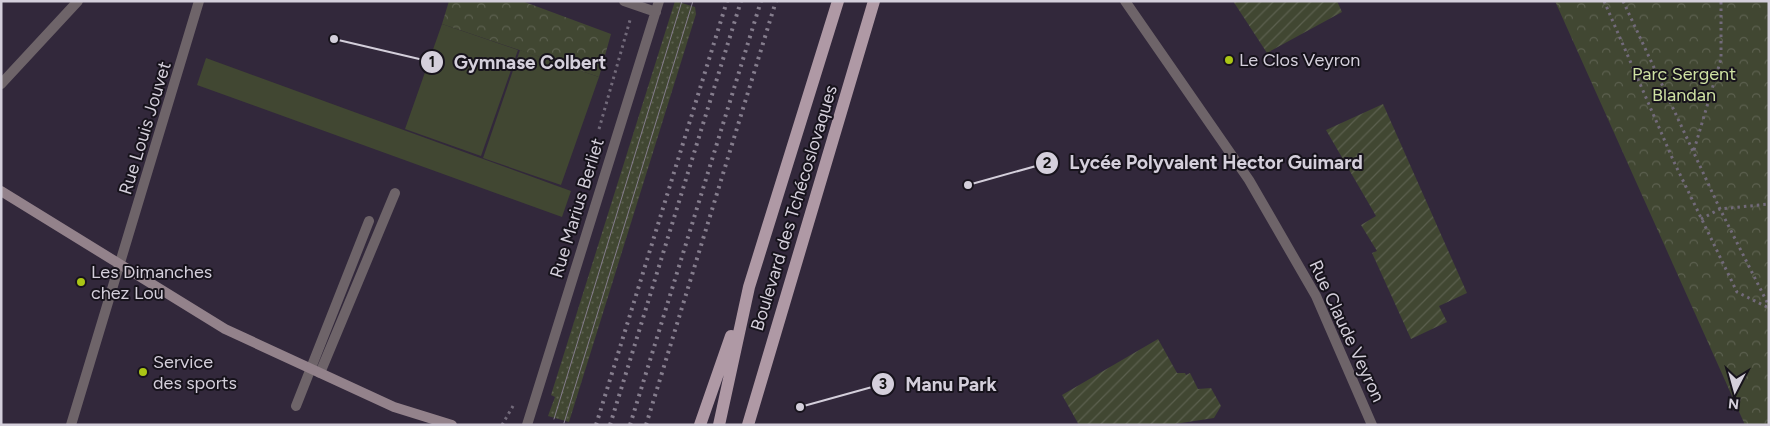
<svg xmlns="http://www.w3.org/2000/svg" width="1770" height="426" viewBox="0 0 1770 426" font-family="Figtree,sans-serif">
<style>
.grass{fill:url(#grass-dots)}
.park{fill:url(#park-crowns)}
.garden{fill:url(#garden-furrows)}
.pitch{fill:#414732}
.lines{fill:none;stroke-linecap:round;stroke-linejoin:round}
.path{stroke:#726a7a;stroke-width:3;stroke-dasharray:2.5 4;stroke-linecap:butt}
.lane{stroke:#6e6469;stroke-width:10}
.street{stroke:#6e6469;stroke-width:10}
.secondary{stroke:#93828b;stroke-width:10}
.primary{stroke:#af99a5;stroke-width:12}
.tram{stroke:#857d8d;stroke-width:1}
.rail{stroke:#857d8d;stroke-width:4;stroke-dasharray:2.5 5;stroke-linecap:butt}
.poi-dot{fill:#abc615;stroke:#17131c;stroke-width:2}
.labels{text-anchor:middle;stroke-width:4;stroke-linejoin:round;paint-order:stroke}
.poi-label{font-size:18px;fill:#d4cfdb;stroke:#17131c;text-anchor:start}
.park-label{font-size:18px;fill:#cee1a2;stroke:#17131c}
.street-label{font-size:18px;fill:#d4cfdb;stroke:#17131c}
.leader{fill:none;stroke:#d4cfdb;stroke-width:2}
.callout-dot{fill:#d4cfdb;stroke:#17131c;stroke-width:2}
.mark-label{font-size:15px;text-anchor:middle;font-weight:bold;fill:#111}
.callout-label{font-size:19px;text-anchor:middle;font-weight:bold;fill:#d4cfdb;stroke:#17131c;stroke-width:4;stroke-linejoin:round;paint-order:stroke}
</style>
<defs>
<pattern id="grass-dots" width="8" height="8" patternUnits="userSpaceOnUse" patternTransform="scale(1.25)"><rect width="8" height="8" fill="#414732"/><path d="M2 2h.1M6 6h.1" fill="none" stroke="#5c604f" stroke-width="1.8" stroke-linecap="round"/></pattern>
<pattern id="park-crowns" width="20" height="18" patternUnits="userSpaceOnUse" patternTransform="scale(1.25)"><rect width="20" height="18" fill="#414732"/><path d="M2 6a3 3 0 1 1 6 0M12 15a3 3 0 1 1 6 0" fill="none" stroke="#5c604f"/></pattern>
<pattern id="garden-furrows" width="10" height="10" patternUnits="userSpaceOnUse" patternTransform="scale(1.25)"><rect width="10" height="10" fill="#414732"/><path d="M-1 1l2-2M0 10L10 0M9 11l2-2" fill="none" stroke="#5c604f"/></pattern>
</defs>
<rect width="100%" height="100%" fill="#32283b"/>
<path class="grass" d="M675,1l20,6 1,7 -127,408 -21,-6 7,-19 -4,-2z"/>
<path class="park" d="M449,1h73l89,33 -12,43 -157,-53z
M1555,1h214v424h-24z"/>
<path class="garden" d="M1233,1h104l5,11 -75,41z
M1383,104l84,189 -28,13 8,16 -36,17 -39,-86 5,-2 -16,-26 15,-9 -50,-86z
M1158,339l19,34h8l1,2 4,-2 8,16 13,-1 10,18 -7,12 -46,7h-89l-17,-30z"/>
<path class="pitch" d="M442,24l76,26 -37,106 -76,-27z
M520,50l79,27 -38,108 -78,-27z
M206,58l365,133 -9,26 -365,-132z"/>
<g class="lines">
<path class="path" d="M1604,1l70,161 63,130 32,16
M1623,1l97,208 49,-5
M599,129l31,-109
M1694,150l27,-91v-58
M1701,219l19,-10 49,97
M502,425l11,-19"/>
<path class="lane" d="M1,84l77,-83
M320,373l75,-180
M296,406l73,-185"/>
<path class="street" d="M624,1l32,11
M1125,1l124,179 67,116 56,129
M71,425l128,-424
M527,425l132,-424"/>
<path class="secondary" d="M1,191l224,138 169,78 58,18"/>
<path class="primary" d="M700,425l31,-89
M719,425l30,-138 89,-286
M748,425l126,-424"/>
<path class="tram" d="M554,419l128,-418
M564,423l129,-422"/>
<path class="rail" d="M596,425l131,-424
M610,425l131,-424
M630,425l131,-424
M646,425l130,-424"/>
</g>
<g class="poi-dot">
<circle cx="1229" cy="60" r="5"/>
<circle cx="81" cy="282" r="5"/>
<circle cx="143" cy="372" r="5"/>
</g>
<g class="labels">
<g class="poi-label">
<text x="1239" y="66">Le Clos Veyron</text>
<text x="91" y="278">Les Dimanches<tspan x="91" dy="21">chez Lou</tspan></text>
<text x="153" y="368">Service<tspan x="153" dy="21">des sports</tspan></text>
</g>
<g class="park-label">
<text x="1684" y="80">Parc Sergent<tspan x="1684" dy="21">Blandan</tspan></text>
</g>
<g class="street-label">
<text transform="translate(145 128) rotate(-73)" y="6">Rue Louis Jouvet</text>
<text transform="translate(577 208) rotate(-73)" y="6">Rue Marius Berliet</text>
<text transform="translate(794 208) rotate(-73)" y="6">Boulevard des Tchécoslovaques</text>
<text transform="translate(1347 331) rotate(65)" y="6">Rue Claude Veyron</text>
</g>
</g>
<path class="leader" d="M334 39L432 62M968 185L1047 163M800 407L883 384"/>
<g class="callout-dot">
<circle cx="334" cy="39" r="5"/>
<circle cx="968" cy="185" r="5"/>
<circle cx="800" cy="407" r="5"/>
<circle cx="432" cy="62" r="12"/>
<circle cx="1047" cy="163" r="12"/>
<circle cx="883" cy="384" r="12"/>
</g>
<g class="mark-label">
<text x="432" y="67">1</text>
<text x="1047" y="168">2</text>
<text x="883" y="389">3</text>
</g>
<g class="callout-label">
<text x="530" y="69">Gymnase Colbert</text>
<text x="1216" y="169">Lycée Polyvalent Hector Guimard</text>
<text x="951" y="391">Manu Park</text>
</g>
<rect width="1770" height="426" fill="none" stroke="#d4cfdb" stroke-width="5"/>
<g transform="translate(1735 391) rotate(186)" stroke="#17131c" stroke-width="4" paint-order="stroke">
<path d="M0-4L9 19L0 12L-9 19Z" fill="#d4cfdb"/>
<text y="-8" font-size="14" font-weight="bold" text-anchor="middle" fill="#d4cfdb">N</text>
</g>
</svg>
